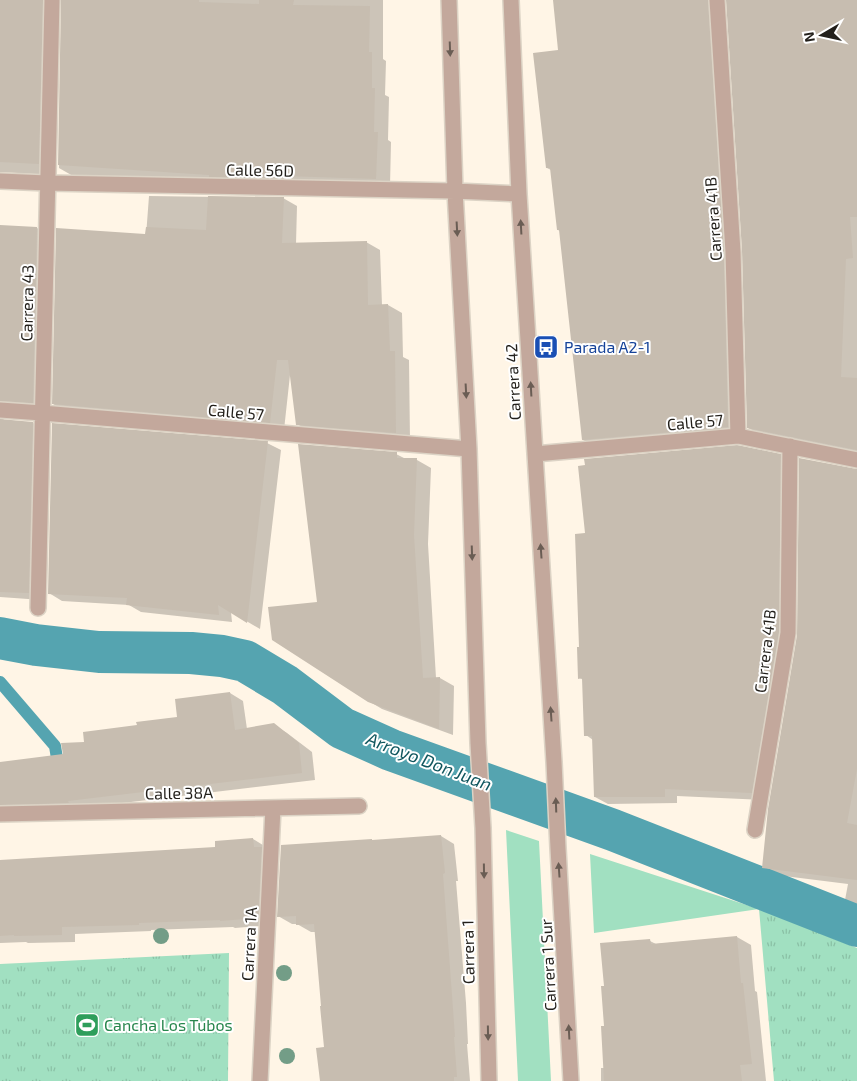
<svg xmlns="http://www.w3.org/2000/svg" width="857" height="1081" viewBox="0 0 857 1081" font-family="'Exo 2',sans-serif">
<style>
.green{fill:#a1e0c1}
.park{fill:url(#park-tufts)}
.shadow{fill:#0003}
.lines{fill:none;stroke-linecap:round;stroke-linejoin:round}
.stream{stroke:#55a4b0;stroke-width:12}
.canal{stroke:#55a4b0;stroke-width:42}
.building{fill:#c7bdb0}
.minor-casing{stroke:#dcd3c5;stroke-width:18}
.minor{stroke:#c3a89c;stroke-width:15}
.tree{fill:#739d87}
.oneway{fill:#6a5d54}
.labels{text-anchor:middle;stroke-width:4;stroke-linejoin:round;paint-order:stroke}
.street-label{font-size:16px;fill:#221f1a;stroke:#fff}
.transit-label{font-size:16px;fill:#164399;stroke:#fff;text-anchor:start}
.leisure-label{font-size:16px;fill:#27864d;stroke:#fff;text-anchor:start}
.water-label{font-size:18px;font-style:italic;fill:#10565e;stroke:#fff}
</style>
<defs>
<pattern id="park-tufts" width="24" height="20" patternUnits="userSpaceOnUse" patternTransform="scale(1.25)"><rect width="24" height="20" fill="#a1e0c1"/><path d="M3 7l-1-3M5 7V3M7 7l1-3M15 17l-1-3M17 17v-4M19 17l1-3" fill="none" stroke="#8ac0a5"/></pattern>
</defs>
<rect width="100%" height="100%" fill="#fff5e6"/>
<path class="green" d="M506,830l33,11 12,240h-33z
M590,854l169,55 -165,24z"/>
<path class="park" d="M759,909l98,39v133h-83z
M229,953l-1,128h-228v-117z"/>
<path class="shadow" d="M0,0h61l-4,3 -5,172 -52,-3z
M63,0h320v59l3,2 -1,34 4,2 -1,43 3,2 -1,44 -232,-6 -85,-4 -14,-8z
M555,0h170l-3,3 19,432 -144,12 -14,-7 -23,-209 -2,-1 -7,-60 -4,-2 12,-117z
M728,0h129v455l-95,-20 -14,-7 -4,-177z
M149,196l134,2 14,8 -1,38 70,-2 14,8 2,55h6l14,8 1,44 6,3 1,81 -99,-9 -14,-8 -6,-49h-1l-6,55 -217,-18 -14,-8 93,-168z
M0,226l37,2 13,8 -4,174 -40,2 -3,6 1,3 29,2 13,8 -4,169 -42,-3z
M267,443l14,7 -21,179 -29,-17 1,10 -91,-10 -12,-7 -67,-4 -13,-8z
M396,454l10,5 11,1 14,8 -3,76 8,134h4l14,8 -1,49 -71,-26 -15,-9 -49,-97z
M780,455l13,8 -2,177 -27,160 -87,-4v7l-69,1 -13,-7 -2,-57 -7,-5 -2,-55 -5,-2 7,-144z
M857,470v436l-12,-6 3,-16 -72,-9 -13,-8z
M230,693l13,8 4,28 27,-4 13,8 25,19 3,28 -234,28 -81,14v-59l65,-8 20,-12 53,-17 41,-8z
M441,836l13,8 4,37h-2l10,122 2,41h-1l3,37h-149l4,-33 -9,-116h-5l-14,-8h-5l-14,-8z
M253,839l13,8 5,78 -36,3 -2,-1 -82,3v1l-76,3v8l-47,1 -2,-1 -26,1v-82l217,-13z
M737,937l14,8 4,46 2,1 9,89h-165v-13h4l1,-81 44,-46 6,3z"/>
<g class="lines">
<path class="stream" d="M0,682l55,64 4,25"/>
<path class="canal" d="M0,638l36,7 63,7 92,1 31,3 23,5 40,24 57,43 49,22 222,80 244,96"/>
</g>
<path class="building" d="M0,0h43l-4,164 -39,-2z
M61,0h138v2l60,2v-4h35l-1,5 77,1 -1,46h3v36h3l-1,44h4l-2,47 -91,-3 -1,2 -75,-1v-2l-151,-10z
M553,0h155l16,252 4,175 -146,13 -23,-210h-2l-7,-62h-4l-13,-115 25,-3z
M726,0h131v217h-7l3,41 -7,1 -5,118 16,1v72l-110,-22 -5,-177z
M208,196l76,1 -2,46 85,-2 1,64 20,-1 2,47h5l1,82 -100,-8 -8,-65h-11l-7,63 -218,-19 4,-176 89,6 1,-7 60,3z
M0,225l37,2 -4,176 -33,-2z
M0,419l33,3 -4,171 -29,-1z
M52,423l216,18 -21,182 -29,-18 1,10 -93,-10 1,-7 -79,-4z
M298,444l99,8v6h20l-3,77 9,143 17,-1 -1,52 -71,-27 -96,-62 -4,-33 49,-5z
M737,445l44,9 -2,178 -27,161 -87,-4v8h-71l-2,-61h-8l-2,-58 -4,1 -1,-32h2l-4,-113 10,-1 -7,-67 7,-1 -1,-6z
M799,458l58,11v300l-10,54 10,2v55l-95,-12 6,-59 29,-174z
M230,692l5,38 39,-7 25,20 3,30 -234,28 1,2 -69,2v-43l63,-8 -2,-11 23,-1 -1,-10 54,-7 -1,-3 41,-5 -2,-18z
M441,835l4,38 -2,1 9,121 3,42h-1l3,40h-3v4h-134l-4,-33 8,-1 -4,-41h1l-7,-82 -18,1v-9l-19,1 4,-72 91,-6v1z
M253,838l1,9h8l-4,71 -38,3v-1l-81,3v2l-77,2v8l-48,1v-1l-14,1v-76l215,-13v-6z
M737,936l4,47h2l9,81 -12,1 2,16h-138l-3,-55h3l-3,-40h3l-4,-43 50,-4 1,5z"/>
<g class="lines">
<defs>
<path id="minor" d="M449,0l6,191 14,258 9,294 5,85 6,253
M511,0l8,194 35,568 4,86 13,233
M717,0l16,252 5,184
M0,181l47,2 408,8 64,3
M0,410l42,3 427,36
M535,454l203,-18 119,24
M38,608l14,-608
M0,814l359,-8
M755,830l33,-197 2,-187
M260,1081l13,-273"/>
</defs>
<use href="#minor" class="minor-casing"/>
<use href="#minor" class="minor"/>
</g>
<g class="tree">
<circle cx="161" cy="936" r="8"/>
<circle cx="284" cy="973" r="8"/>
<circle cx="287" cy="1056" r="8"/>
</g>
<defs><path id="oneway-solid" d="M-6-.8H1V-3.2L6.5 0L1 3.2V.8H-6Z" transform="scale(1.25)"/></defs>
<g class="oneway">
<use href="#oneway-solid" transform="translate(450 49) rotate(88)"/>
<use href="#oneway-solid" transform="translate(521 227) rotate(-93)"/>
<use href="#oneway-solid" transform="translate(457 229) rotate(87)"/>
<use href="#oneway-solid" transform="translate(531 389) rotate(-93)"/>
<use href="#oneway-solid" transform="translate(466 391) rotate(87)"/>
<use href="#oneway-solid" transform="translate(541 551) rotate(-94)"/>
<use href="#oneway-solid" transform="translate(472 553) rotate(88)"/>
<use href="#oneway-solid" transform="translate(551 714) rotate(-94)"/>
<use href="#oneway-solid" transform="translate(556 805) rotate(-92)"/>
<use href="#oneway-solid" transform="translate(559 870) rotate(-94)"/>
<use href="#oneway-solid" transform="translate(484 871) rotate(89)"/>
<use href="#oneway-solid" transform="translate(569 1032) rotate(-93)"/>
<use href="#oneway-solid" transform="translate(488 1033) rotate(89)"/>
</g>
<defs>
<symbol id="bus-square" viewBox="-11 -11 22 22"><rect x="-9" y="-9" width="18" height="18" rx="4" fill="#1a4fb4" stroke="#fff"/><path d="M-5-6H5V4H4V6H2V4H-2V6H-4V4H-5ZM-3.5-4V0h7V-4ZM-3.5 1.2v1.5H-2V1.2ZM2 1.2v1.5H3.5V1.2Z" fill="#fff"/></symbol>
<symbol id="stadium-square" viewBox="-11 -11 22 22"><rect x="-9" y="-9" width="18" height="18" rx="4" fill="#2e9e5b" stroke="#fff"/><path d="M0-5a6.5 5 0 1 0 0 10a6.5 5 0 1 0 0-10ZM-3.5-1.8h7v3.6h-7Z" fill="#fff"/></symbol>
</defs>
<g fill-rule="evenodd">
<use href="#bus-square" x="532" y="333" width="28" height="28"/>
<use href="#stadium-square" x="73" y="1011" width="28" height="28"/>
</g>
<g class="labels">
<g class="street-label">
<text transform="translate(260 170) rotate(1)" y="6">Calle 56D</text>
<text transform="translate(713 219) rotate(-94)" y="6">Carrera 41B</text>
<text transform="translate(27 303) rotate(-89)" y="6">Carrera 43</text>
<text transform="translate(513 382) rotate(-93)" y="6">Carrera 42</text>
<text transform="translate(236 412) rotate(5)" y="6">Calle 57</text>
<text transform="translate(695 422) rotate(-5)" y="6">Calle 57</text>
<text transform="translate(765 651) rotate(-83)" y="6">Carrera 41B</text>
<text transform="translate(179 793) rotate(-1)" y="6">Calle 38A</text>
<text transform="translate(249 944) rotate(-87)" y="6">Carrera 1A</text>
<text transform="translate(468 952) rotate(-91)" y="6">Carrera 1</text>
<text transform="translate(548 965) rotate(-93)" y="6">Carrera 1 Sur</text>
</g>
<g class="transit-label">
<text x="564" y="353">Parada A2-1</text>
</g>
<g class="leisure-label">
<text x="104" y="1031">Cancha Los Tubos</text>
</g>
<g class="water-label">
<text transform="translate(429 762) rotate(21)" y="6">Arroyo Don Juan</text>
</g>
</g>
<g transform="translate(822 35) rotate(261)" stroke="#ffffff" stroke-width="4" paint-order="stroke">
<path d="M0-4L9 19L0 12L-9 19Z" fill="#221f1a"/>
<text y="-8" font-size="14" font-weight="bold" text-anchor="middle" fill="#221f1a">N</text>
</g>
</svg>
